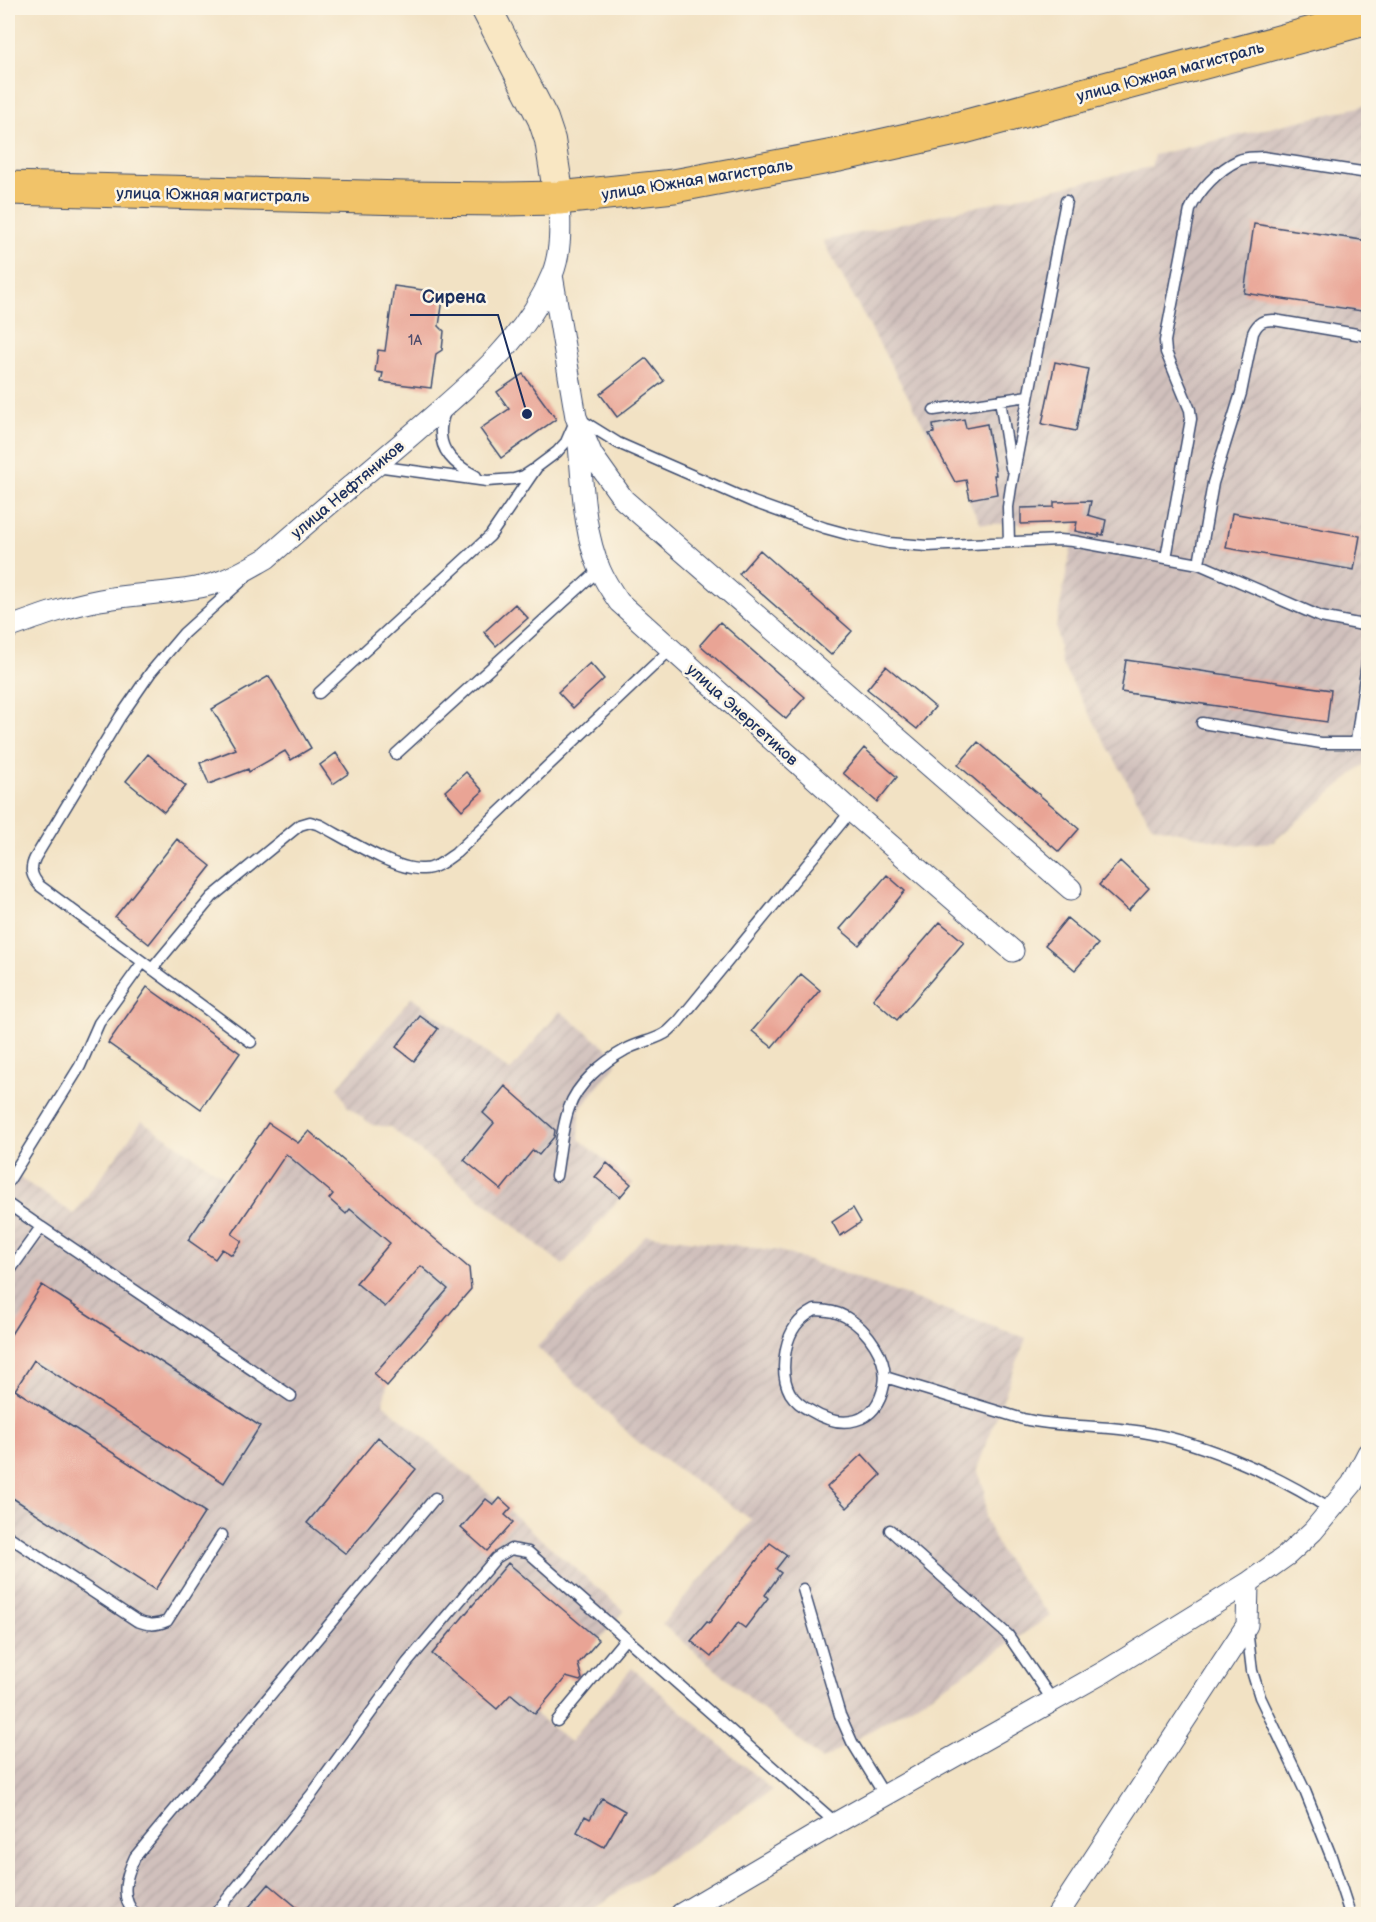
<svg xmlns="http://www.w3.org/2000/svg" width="1376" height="1922" viewBox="0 0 1376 1922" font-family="'Balsamiq Sans',sans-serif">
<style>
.industrial{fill:url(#industrial-furrows)}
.building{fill:#e9a495}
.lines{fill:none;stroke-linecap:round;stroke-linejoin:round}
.lane-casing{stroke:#3b4a6d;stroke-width:13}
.street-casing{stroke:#3b4a6d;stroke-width:23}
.secondary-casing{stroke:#3b4a6d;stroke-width:32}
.highway-casing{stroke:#3b4a6d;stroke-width:35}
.lane{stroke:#fff;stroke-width:10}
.street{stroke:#fff;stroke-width:21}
.secondary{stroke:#f9e7c3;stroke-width:30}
.highway{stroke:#f1c369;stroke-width:33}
.labels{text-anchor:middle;stroke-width:5;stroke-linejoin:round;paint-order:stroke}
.number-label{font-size:14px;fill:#4e4c6c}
.street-label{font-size:16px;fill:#1b2f5e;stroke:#fcf5e5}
.leader{fill:none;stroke:#1b2f5e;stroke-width:2}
.callout-dot{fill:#1b2f5e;stroke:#fcf5e5;stroke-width:2}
.callout-label{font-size:18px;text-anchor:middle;font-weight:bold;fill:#1b2f5e;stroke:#fcf5e5;stroke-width:5;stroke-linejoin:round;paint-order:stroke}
</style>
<defs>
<pattern id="industrial-furrows" width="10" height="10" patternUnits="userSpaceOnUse" patternTransform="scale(1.5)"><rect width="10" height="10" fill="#d0c0bc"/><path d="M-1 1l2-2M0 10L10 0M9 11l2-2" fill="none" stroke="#b2a5a4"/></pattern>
</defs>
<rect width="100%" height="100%" fill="#fcf5e5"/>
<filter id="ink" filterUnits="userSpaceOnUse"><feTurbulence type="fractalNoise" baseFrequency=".0167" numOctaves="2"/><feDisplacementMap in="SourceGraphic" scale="12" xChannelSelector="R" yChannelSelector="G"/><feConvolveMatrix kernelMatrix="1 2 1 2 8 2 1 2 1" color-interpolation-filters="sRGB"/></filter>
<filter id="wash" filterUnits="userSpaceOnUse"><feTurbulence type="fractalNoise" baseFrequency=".008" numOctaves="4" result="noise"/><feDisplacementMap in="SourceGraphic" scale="24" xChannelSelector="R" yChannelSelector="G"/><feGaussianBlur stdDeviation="1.35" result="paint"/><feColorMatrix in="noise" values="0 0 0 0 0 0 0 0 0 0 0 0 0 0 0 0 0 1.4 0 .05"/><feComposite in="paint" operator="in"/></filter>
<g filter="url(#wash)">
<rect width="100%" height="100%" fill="#f2e2c4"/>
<path class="industrial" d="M1368,105v656l-95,81 -37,3 -84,-19 -91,-163 -5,-36 20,-104 -95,1 -11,-20 -4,-24 -11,2 -132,-241 328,-74 3,-12z
M412,997l98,74 50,-60 49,39 4,6 3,8 -36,45 -1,30 54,44 -70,82 -173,-138 -18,-2 -25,-19 -9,-19z
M142,1121l87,59 39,-57 30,20 11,-12 160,137 2,21 -84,97 -4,17 115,98 2,-3 11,10 -2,3 115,100 -46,53 3,10 -5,6 -10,-3 -31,37 35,28 62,-74 140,122 -187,124h-577v-744l66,44z
M646,1235l134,16 246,87 -49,131 8,22v27l16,35 49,63 -92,62 -136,82 -160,-136 90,-104 -114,-78 -101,-95z"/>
<g id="blocks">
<path class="building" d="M1254,224l114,17v71l-124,-19z
M394,286l50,7 -5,33 5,5 -2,19 -6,4 -5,34 -50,-6 2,-9 -8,-1 3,-22 7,1z
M646,358l18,23 -47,36 -17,-23z
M1055,362l33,7 -12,62 -34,-7z
M523,374l33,45 -55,39 -21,-29 29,-20 -12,-17z
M964,419l2,9 21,-4 9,51h-2l3,19 -27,5 -4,-19 -11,2 -26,-48 5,-1 -1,-8z
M1091,501l-3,14 18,5 -3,15 -4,-1v2l-24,-5 2,-9 -56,2v-16l33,-1v-5z
M1232,513l128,23 -6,34 -128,-22z
M760,550l92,81 -21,24 -92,-81z
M515,604l13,14 -32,28 -12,-14z
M720,622l85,75 -19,22 -86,-74z
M1126,660l205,30 -4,32 -206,-30z
M590,663l14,16 -31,29 -15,-16z
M886,666l49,41 -18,22 -50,-40z
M269,676l42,72 -20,12 -6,-9 -36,21 -1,-3 -39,15 -9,-21 36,-14 -24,-40z
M978,742l101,87 -20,23 -101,-87z
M864,748l33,29 -20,25 -34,-29z
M336,753l13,20 -16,11 -13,-19z
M148,754l38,32 -22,26 -38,-31z
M466,772l17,19 -21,19 -17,-19z
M177,839l34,27 -62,78 -34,-27z
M1120,861l29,27 -21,23 -29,-26z
M887,875l18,16 -46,54 -19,-16z
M1067,918l31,26 -23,26 -30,-25z
M940,922l24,20 -67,78 -24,-21z
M801,974l19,16 -48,57 -20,-16z
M147,987l93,66 -39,56 -93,-66z
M420,1016l18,13 -24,32 -18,-14z
M505,1086l50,44 -1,7 -15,18 -6,-5 -32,40 -37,-30 30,-37 -11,-10z
M268,1123l30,20 11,-12 160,137 2,21 -84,97 -13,-12 74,-85 -27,-23 -36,41 -29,-24 34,-40 -40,-34 -4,5 -17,-15 4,-5 -47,-40 -54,80 10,7 -10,14 -10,-6 -7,10 -27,-19z
M607,1163l24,21 -11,13 -25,-20z
M853,1208l8,14 -21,14 -8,-14z
M42,1285l218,141 -36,57 -190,-123 -19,30 190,122 -50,78 -147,-95v-156z
M378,1437l38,32 -70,85 -39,-31z
M862,1454l19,21 -34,33 -20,-21z
M500,1498l11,10 -6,7 8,7 -26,29 -26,-23 25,-29 8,6z
M770,1543l17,12 -11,14 5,4 -16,22 3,3 -23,30 -7,-5 -27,34 -20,-16 16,-19 2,1z
M508,1563l91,77 -21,24 4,15 -2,2 -14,-4 -31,37 -24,-20 -14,15 -65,-55z
M602,1798l23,13 -21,36 -27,-15 8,-16 5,3z
M269,1884l36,30h-62z"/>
</g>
</g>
<g filter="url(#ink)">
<use href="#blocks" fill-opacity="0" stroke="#3b4a6d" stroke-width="1.5"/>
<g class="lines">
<defs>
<path id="lane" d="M1000,400l11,68
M934,410l94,-14
M445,412c-12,31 3,50 31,64
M581,420l37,23 135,59 72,26 22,6 42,9 38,3 132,-6 14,1 126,23 122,53 47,9
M376,466l111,15 27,-2 10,-3 9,-6
M1009,542l-1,-35 3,-20 55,-286
M1166,558l25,-139 -1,-9 -24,-58 -1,-11 25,-131c8,-19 29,-41 49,-50 7,-3 16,-2 24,-3l105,16
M1199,564l14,-81 28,-90 12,-60c5,-11 10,-13 21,-13l94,16
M245,578l-61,55 -33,39 -31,45 -85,141c-6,12 -3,19 5,28l211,156
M319,693l171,-157 47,-69 20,-15 9,-10 7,-16
M1202,723l119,20h47
M1356,742l12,-86
M396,754l203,-184
M152,969l60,-72 88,-72 10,-3 10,3c25,13 76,46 103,44 13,0 23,-9 33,-16l215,-204
M556,1176c4,-22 5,-46 13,-68 8,-24 34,-46 56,-58 12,-7 27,-9 39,-16 5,-2 9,-8 14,-12l173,-211
M8,1182l72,-116 19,-43 44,-61
M8,1204l33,23
M8,1273l33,-46 250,169
M815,1310c10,0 21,1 31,7 21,12 43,41 38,68 -8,40 -42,45 -73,26 -8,-4 -16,-10 -21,-18 -7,-13 -7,-29 -4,-44 4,-19 12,-30 29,-39z
M885,1377l138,42c34,8 70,6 105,11 64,7 149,44 203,80
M890,1530l118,105 45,66
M8,1536l129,85c11,4 18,5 30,0l55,-86
M803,1589l37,126 12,27 33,54
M1247,1629l5,42 8,26 45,94 26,65 19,58
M557,1721l69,-83
M135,1914c-16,-17 -9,-38 0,-57l300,-359
M215,1914l97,-120 95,-131 89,-105 15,-9 17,3 308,271"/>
<path id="street" d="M552,275l24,142 16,38 32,45 447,389
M578,435c5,44 4,94 22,135 5,12 12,22 19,32l232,209 162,140
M8,628c30,-11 60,-22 92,-28 37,-7 77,-6 113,-16 19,-5 36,-16 54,-26 48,-43 99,-84 149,-127 51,-44 110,-91 136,-156 10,-24 8,-52 7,-77
M681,1914l155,-91 268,-151 144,-89 38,-27 27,-25 39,-47 16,-31
M1058,1914l189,-289 1,-42"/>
<path id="secondary" d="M486,8l57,111 7,21 9,58"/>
<path id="highway" d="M8,188l397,10 100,1 54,-1 115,-12 165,-31 121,-27 408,-110"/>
</defs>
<use href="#lane" class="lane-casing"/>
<use href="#street" class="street-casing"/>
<use href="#secondary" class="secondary-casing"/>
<use href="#highway" class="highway-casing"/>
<use href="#lane" class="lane"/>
<use href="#street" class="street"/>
<use href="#secondary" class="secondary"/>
<use href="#highway" class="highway"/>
</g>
</g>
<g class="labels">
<g class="number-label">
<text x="415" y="345">1А</text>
</g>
<g class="street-label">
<text transform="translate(1170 71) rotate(-15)" y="6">улица Южная магистраль</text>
<text transform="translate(697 179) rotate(-9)" y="6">улица Южная магистраль</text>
<text transform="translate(213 194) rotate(1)" y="6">улица Южная магистраль</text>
<text transform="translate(347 489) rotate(-40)" y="6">улица Нефтяников</text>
<text transform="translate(743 714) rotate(42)" y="6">улица Энергетиков</text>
</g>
</g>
<path class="leader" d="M527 414L498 315H410"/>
<circle class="callout-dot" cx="527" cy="414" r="6"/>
<g class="callout-label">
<text x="454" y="303">Сирена</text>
</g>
<rect width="1376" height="1922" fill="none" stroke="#fcf5e5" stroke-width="30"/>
</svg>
